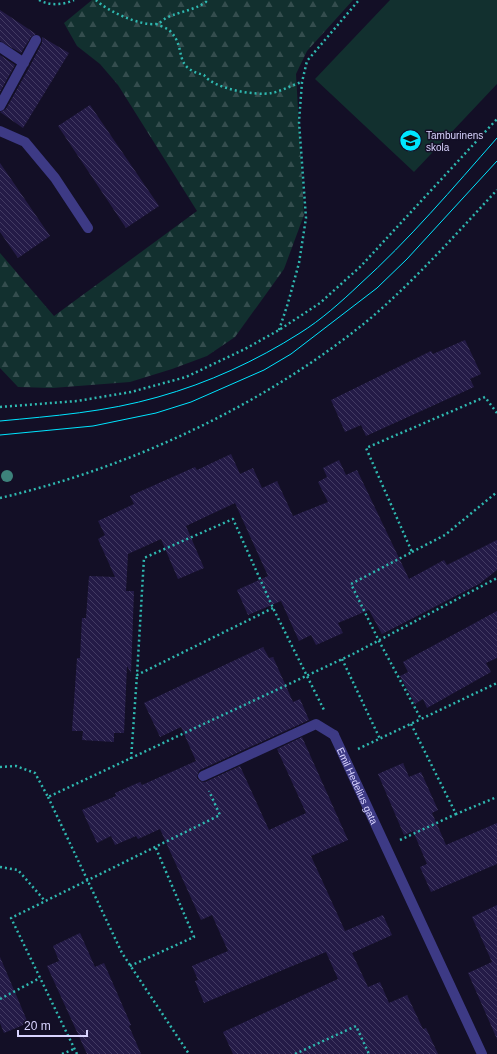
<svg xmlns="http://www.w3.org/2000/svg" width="497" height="1054" viewBox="0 0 497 1054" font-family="Arial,sans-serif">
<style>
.grass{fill:#12302f}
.forest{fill:url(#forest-firs)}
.building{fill:url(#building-back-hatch)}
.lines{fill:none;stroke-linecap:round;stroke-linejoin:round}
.path{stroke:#2fb8b0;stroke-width:2.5;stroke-dasharray:2 3;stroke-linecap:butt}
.service{stroke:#3d3a85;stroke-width:10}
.minor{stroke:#3d3a85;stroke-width:10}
.tram{stroke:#00e5ff;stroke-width:1}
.tree{fill:#3d827b}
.labels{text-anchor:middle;stroke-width:3;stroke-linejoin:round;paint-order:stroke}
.poi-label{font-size:10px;fill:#d9d4ff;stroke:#130f26;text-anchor:start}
.street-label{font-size:10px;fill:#d9d4ff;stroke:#130f26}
</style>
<defs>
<pattern id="forest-firs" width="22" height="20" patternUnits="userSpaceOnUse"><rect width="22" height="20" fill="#12302f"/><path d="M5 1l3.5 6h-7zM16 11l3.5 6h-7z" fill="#344d4e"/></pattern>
<pattern id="building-back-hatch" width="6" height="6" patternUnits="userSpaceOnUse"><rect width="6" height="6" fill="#241b47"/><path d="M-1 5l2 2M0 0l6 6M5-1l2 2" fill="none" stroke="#433b63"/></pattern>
</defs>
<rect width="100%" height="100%" fill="#130f26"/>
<path class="grass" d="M390,0h107v84l-83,88 -99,-93z"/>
<path class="forest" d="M92,0h261l-46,51 -11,23 8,141 -20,54 -49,68 -28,19 -35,13 -42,13 -78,6 -34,-1 -18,-19v-115l54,63 143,-105 -79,-126 -18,-21 -23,-18 -13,-23z"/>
<path class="building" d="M0,10l36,24 -5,3 -10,16 -21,-12z
M42,37l27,16 -46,75 -23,-16 6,-3 24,-43 12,-23z
M0,55l15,10 -15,27z
M90,105l69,101 -33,22 -68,-102z
M0,163l50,73 -32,22 -18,-26z
M465,340l16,34 -11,5 4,8 -108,49 -5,-11 -16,7 -14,-32 100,-49 2,3z
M231,454l9,20 13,-6 9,20 15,-7 16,35 35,-14 -10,-20 9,-5 -4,-9 16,-8 7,15 11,-5 52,109 35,-19 3,5 50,-25v30l-18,14 -97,50 -13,-24 -31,13 5,10 -27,12 -5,-10 -12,6 -18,-40 -33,14 -11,-25 31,-14 -33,-73 -49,23 18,42 -26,11 -17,-40 -33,15 -2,37h8l-3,82 -4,-7 -3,67h-10v9l-32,-2 1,-9h-11l5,-73h3l2,-40h4l3,-42 26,1 -17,-38 7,-4 -7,-14 36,-17 -4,-8 65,-29 2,3z
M497,611v47l-11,5 5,9 -64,36 -4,-9 -8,5 -15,-28 8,-4 -5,-10z
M263,647l6,11 4,-1 20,45 7,-3 9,21 -109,50 -2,3 -1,5 3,3 5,1 35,-16 29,64 37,-17 -29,-64 25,-12 46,103 -37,16 34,75 38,-16 9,20 -40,18 16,34 12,-5 9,21 18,-8 16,34 3,-1 12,26h-205l-10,-22 115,-53 -12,-27 -122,51 -9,-22 3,-1 -6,-14 36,-15 -16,-36 -11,5 -41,-91 -22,10 -2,-3 -21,9 -4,-9 -14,7 -15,-33 34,-14 -1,-3 25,-11 2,3 54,-24 -15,-34 -21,10 -16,-34z
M403,763l6,14 12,-5 17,38 -6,3 14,32 51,-22v41l-66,28 -11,-25 7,-3 -14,-33 -9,4 -26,-61z
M497,905v134l-29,-66 24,-11 -20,-45z
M80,933l15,34 9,-4 27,62 -2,1 12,28h-54l-40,-88 12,-5 -6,-15z
M0,957l28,66 -24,10 -4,-10z"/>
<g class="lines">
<path class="path" d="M39,0c11,6 24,5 35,0
M96,0c11,11 44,26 60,24 3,0 7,-4 10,-6 15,-7 26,-7 40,-16v-2
M156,24c4,2 11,4 14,7 18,18 1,36 34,44 10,14 51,21 68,18 10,-2 20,-8 30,-11
M279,330l9,-27 11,-40 7,-45 -7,-96 3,-40 5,-21 52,-61
M0,407l77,-6 54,-9 55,-15 59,-28 34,-19 41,-27 41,-37 136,-147
M497,413l-12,-16 -119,51 46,104 -61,32 28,57 42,78 76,-36
M0,498c132,-31 267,-94 372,-181 45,-39 85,-84 125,-127
M412,552l33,-17 52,-43
M273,608l-136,67 7,-117 89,-39 40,89 51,102
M342,659l38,80
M411,724l45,90 41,-17
M358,749l63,-30
M131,759l6,-84
M0,767l16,-1 19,7 13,24 305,-143 144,-76
M48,797l74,156 67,101
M400,840l56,-26
M0,867l18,3 27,31
M130,966l64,-29 -39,-91
M0,999l40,-21
M62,1054l12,-5
M77,1054l-66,-136 209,-103 -11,-24
M295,1054l61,-28 13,28"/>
<path class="service" d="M0,47l24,16
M0,106l36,-66
M0,131l25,11 30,36 33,50
M203,776l113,-52 18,11"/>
<path class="minor" id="s1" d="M334,735l148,319"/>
<path class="tram" d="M0,421c53,-5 106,-9 158,-24 50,-14 98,-36 142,-64 21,-13 41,-31 59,-48 50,-45 94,-97 138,-147
M0,435l93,-9 63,-13 35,-11 73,-32 27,-16 86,-66 30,-29 90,-98"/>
</g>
<circle class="tree" cx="7" cy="476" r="6"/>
<defs>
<symbol id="school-disc" viewBox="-11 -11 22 22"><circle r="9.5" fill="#00e5ff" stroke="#130f26"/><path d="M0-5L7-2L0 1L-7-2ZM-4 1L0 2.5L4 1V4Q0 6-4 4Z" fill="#111"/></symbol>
</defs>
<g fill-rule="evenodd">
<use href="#school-disc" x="398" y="128" width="25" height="25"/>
</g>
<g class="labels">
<g class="poi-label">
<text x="426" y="139">Tamburinens<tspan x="426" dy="12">skola</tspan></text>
</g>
<g class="street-label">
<text dy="4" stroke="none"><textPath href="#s1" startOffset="56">Emil Hedelius gata</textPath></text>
</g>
</g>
<path d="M18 1030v6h69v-6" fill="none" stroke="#d9d4ff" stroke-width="2"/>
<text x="24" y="1030" font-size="12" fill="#d9d4ff" stroke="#130f26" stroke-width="3" paint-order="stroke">20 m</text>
</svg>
